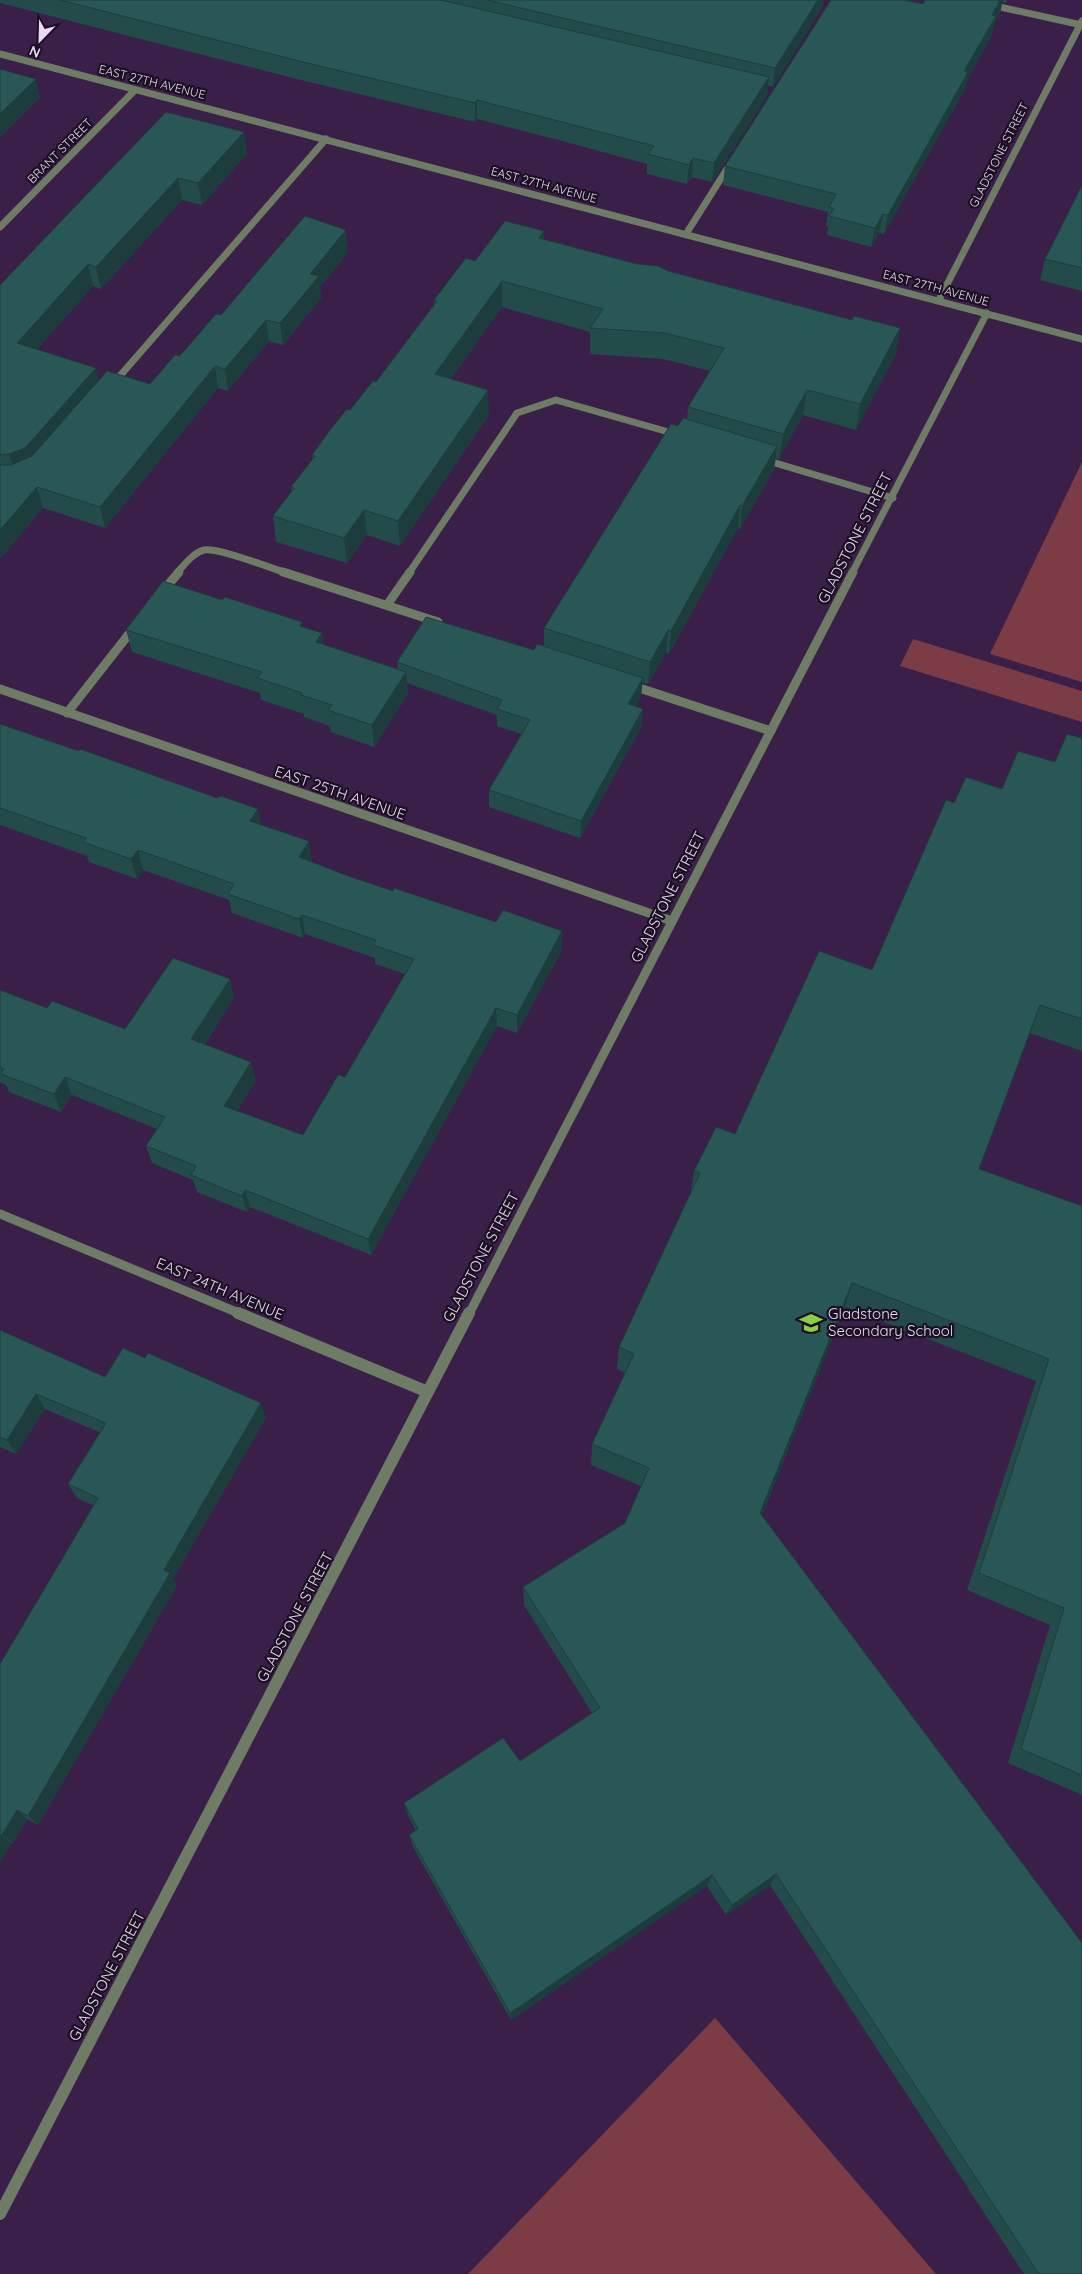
<svg xmlns="http://www.w3.org/2000/svg" width="1082" height="2274" viewBox="0 0 1082 2274" font-family="Quicksand,sans-serif">
<style>
.green{fill:#7b3c45}
.lines{fill:none;stroke-linecap:round;stroke-linejoin:round}
.lane-far1{stroke:#6e7b65;stroke-width:7}
.lane{stroke:#6e7b65;stroke-width:9}
.street-far2{stroke:#6e7b65;stroke-width:7}
.street-far1{stroke:#6e7b65;stroke-width:9}
.street{stroke:#6e7b65;stroke-width:12}
.wall{fill:#234b49}
.shaded-wall{fill:#1d3d3c}
.building{fill:#295755;stroke:#1d3d3c}
.labels{text-anchor:middle;stroke-width:4.5;stroke-linejoin:round;paint-order:stroke}
.far-street-label{font-size:12px;fill:#e9d9f3;stroke:#1b1022}
.street-label{font-size:15px;fill:#e9d9f3;stroke:#1b1022}
.poi-label{font-size:15px;fill:#e9d9f3;stroke:#1b1022;text-anchor:start}
</style>
<rect width="100%" height="100%" fill="#3a1f49"/>
<path class="green" d="M1082,462v220l-92,-28z
M913,639l169,52v31l-182,-56z
M715,2018l221,256h-468z"/>
<g class="lines">
<path class="lane-far1" d="M686,234l46,-73
M112,385l214,-246
M762,459l131,39
M177,573c7,-8 16,-20 27,-23 14,-3 66,18 83,23
M409,573l108,-160 39,-13 123,35"/>
<path class="lane" d="M283,572l155,50
M162,592l17,-20
M387,605l23,-33
M630,685l141,46
M67,713l69,-88"/>
<path class="street-far2" d="M968,0l114,25
M0,54l1082,285
M0,227l135,-137
M939,300l143,-279
M852,573l135,-260"/>
<path class="street-far1" d="M0,689l672,232
M0,1214l241,100
M469,1314l384,-742"/>
<path class="street" d="M238,1313l190,79
M0,2214l469,-901"/>
</g>
<path class="wall" d="M0,0h823l-1,8 -49,79 -5,-1 -1,10 -55,86 -20,-5 -5,7 -40,-10v-10l-85,-23 -85,-22 -2,3 -170,-41 -305,-78z
M925,0h82l-1,3 -4,-1 -2,11 -5,9 -3,13 -25,45 -3,11 -80,143 -5,-1 -8,14 -44,-12 1,-8 -2,-1 2,-14 -105,-27 2,-19 198,-162z
M244,132l3,22 -45,51 -20,-5 -81,89 -8,-3 -56,63 62,31 51,4 71,-69 127,-63 -28,35 1,11 -38,47 -14,-4 -41,50 -10,-3 -113,140 -62,-20 -43,51v-274z
M1082,185v106l-42,-11 5,-21z
M544,240l93,24 31,7 228,83 -40,76 -53,-15 -24,44 -3,-1 -2,11 -34,60 -2,-1 -69,126 -3,-1 -18,31 -6,-2 -1,14 -6,11 7,19 -62,112 -91,-31v-17l32,-56 -24,-8v-11l-90,-32 1,11 -34,53 -43,-15 -1,-6 -26,-9v-3l-43,-14 -1,-7 -128,-41 -6,-22 177,-3 21,18 74,24 -1,-7 137,-12 10,-3v-19l134,-202 9,-6 1,-13 22,-36 -47,-12 -73,-5v-22l-88,-25 -51,72 38,36 -89,131 -33,-11 -20,28 -71,-21 -3,-26 18,-24v-5l22,-27 -1,-5 38,-45 26,-28 58,-77v-5l41,-39z
M0,724l261,101 51,36 -1,1 37,14 214,74 -45,83 -20,-7 -126,229 -121,-48 -3,5 -50,-20 -4,-12 -41,-17 -6,-17 11,-17 -85,-34 -11,17 -52,-20 -3,-7 -6,-2v-93l47,18 78,21 105,-50 4,19 -29,46 51,36 -19,31 66,24 42,-58 60,-103 -30,-10v-6l-70,-24 -2,4 -71,-25 -3,-13 -86,-30 -6,9 -48,-17 -2,-6 -87,-31z
M1082,738v313l-52,-18 -51,136 103,37v589l-74,-32 42,-138 -83,-35 69,-209 -191,-74 -83,208 320,759h-58l-254,-389 -44,30 -19,-29 -196,134 -98,-173 -4,-12 7,-4 -8,-16 -4,-12 116,-42 72,-48 -68,-108 -1,-18 102,-64 16,-37 -50,-21 1,-21 33,-71 -8,-4 2,-22 72,-156 3,-20 41,-37 137,-164 82,-167 48,-14 53,-27z
M0,1331l105,46 161,41 -93,161 4,7 -139,239 -11,-6 -14,24h-2l-11,20v-199l94,-158 -17,-8 -9,-14 33,-51 -56,-24 -29,45 -16,-7z"/>
<path class="shaded-wall" d="M818,0h5l-1,8 -49,79 2,-19z
M1000,0h3l-3,13 -5,9 -3,13 -25,45 -3,11 -80,143 4,-19z
M769,77l-2,19 -55,86 2,-19z
M36,79l4,19 -40,40v-24z
M477,100v19l-2,3v-19z
M244,132l3,22 -45,51 -4,-22z
M693,158l-1,19 -5,7 2,-19z
M178,178l4,22 -81,89 -5,-22z
M883,214l-4,19 -8,14 4,-19z
M346,230l2,22 -28,35 1,11 -38,47 -3,-22 30,-49z
M544,231v26l-5,-19z
M88,264l5,22 -70,79 -6,-22z
M502,281v26l-66,93 -1,-26z
M266,320l3,21 -41,50 -3,-22z
M900,328l-4,26 -40,76 4,-26z
M215,366l3,22 -113,140 -5,-21z
M96,368l5,21 -85,87 -7,-22z
M488,390l1,25 -89,131 -2,-25z
M807,390l-4,25 -24,44 4,-25z
M777,446l-3,23 -34,60 2,-23z
M37,487l6,21 -43,51v-29z
M740,505l-2,23 -69,126 2,-23z
M364,510l3,25 -20,28 -3,-25z
M668,630l-2,23 -18,31 2,-22z
M322,633l3,23 -9,-14z
M406,672l2,22 -34,53 -2,-22z
M643,678l-2,18 -14,25 1,-17z
M643,709l-1,17 -62,112 1,-17z
M258,809l4,20 -12,-8z
M309,841l3,20 -10,16 -3,-20z
M138,850l5,20 -6,9 -6,-20z
M302,915l3,19 -2,4 -4,-19z
M562,931v19l-45,83v-18z
M230,979l4,19 -38,59 -5,-18z
M496,1008l1,18 -126,229 -3,-16z
M251,1062l5,18 -27,43 -5,-17z
M65,1077l7,18 -11,17 -7,-18z
M245,1190l5,17 -3,5 -5,-16z
M852,1283l-7,24 -90,225 5,-19z
M36,1394l9,15 -29,45 -9,-14z
M261,1403l5,15 -93,161 4,7 -139,239 -10,-9 136,-246z
M17,1810l10,9 -14,24 -11,-8z
M0,1834l11,9 -11,20z
M776,1874l-6,11 -44,30 6,-10z
M712,1875l-5,11 -196,134 -1,-7z"/>
<path class="building" d="M60,0h381l328,77 -55,86 -21,-5 -4,7 -41,-11 6,-8 -92,-24 -85,-22 -2,3 -172,-41z
M487,0h331l-43,68z
M831,0h74l18,4 2,-4h75l-8,15 4,1 -32,55 4,1 -80,143 -5,-1 -8,14 -46,-12 5,-7 -5,-2 7,-13 -111,-28z
M0,69l36,10 -36,35z
M166,112l78,20 -46,51 -20,-5 -82,89 -8,-3 -71,79 79,25 -71,80 -16,6 -9,1v-170z
M1082,185v83l-37,-9z
M305,216l41,14 -36,44 9,2 -39,47 -14,-3 -41,49 -10,-3 -115,141 -63,-20 -37,43v-65h11l21,-9 75,-85 43,13 25,-29 5,1 36,-42 5,1z
M505,221l39,10 -5,7 98,26 21,2 10,5 184,49 2,-4 46,12 -40,76 -53,-14 -24,44 -95,-27 36,-59 -59,-15 -75,-5 13,-19 -101,-28 -67,93 53,16 -90,131 -34,-11 -20,28 -71,-22 21,-28 -3,-1 24,-31 -3,-1 18,-25 17,-21 3,1 23,-29 3,1 61,-81 -3,-1 32,-42 9,3z
M683,418l94,28 -35,60 -2,-1 -69,126 -3,-1 -18,32 -106,-34 127,-204 7,2z
M163,581l59,19 3,-3 77,25 -2,4 22,7 -6,9 90,30 -34,53 -44,-15 4,-5 -31,-10 1,-2 -45,-15 5,-6 -136,-42z
M426,617l108,33 3,-6 106,34 -15,26 15,5 -62,112 -92,-31 41,-70 -33,-11 5,-9 -105,-38z
M0,724l79,27 1,-2 137,49 4,-2 37,13 -8,12 59,20 -10,16 49,19 45,15 1,-3 102,34 7,-12 59,21 -45,84 -21,-7 -128,231 -123,-49 -3,6 -51,-21 5,-9 -50,-20 19,-29 -100,-40 -11,17 -53,-20 3,-5 -4,-1v-78l47,18 5,-7 73,28 48,-71 57,21 -39,60 60,23 -27,44 79,29 35,-60 7,2 69,-118 -41,-14 3,-5 -74,-25 -3,4 -71,-25 6,-10 -96,-34 -7,9 -48,-17 3,-4 -86,-30z
M1067,734l15,4v281l-42,-14 -61,164 103,37v569l-61,-26 43,-141 -85,-35 70,-214 -197,-76 -92,230 322,430v331h-43l-263,-400 -44,31 -20,-30 -202,138 -101,-178 9,-6 -14,-26 99,-65 17,23 80,-53 -77,-121 102,-64 24,-55 -57,-24 42,-90 -15,-7 81,-174 -6,-2 22,-44 19,7 84,-183 53,19 74,-170 8,3 12,-26 36,12 16,-38 37,11z
M0,1330l105,47 18,-29 22,10 3,-5 113,50 -97,167 6,3 -142,243 -11,-6 -15,25h-2v-171l98,-166 -30,-14 38,-61 -70,-29 -29,46 -7,-3z"/>
<defs>
<symbol id="school-bare" viewBox="-9 -9 18 18"><path d="M0-5L7-2L0 1L-7-2ZM-4 1L0 2.5L4 1V4Q0 6-4 4Z" fill="#8bce46" stroke="#1b1022" stroke-width="2.5" paint-order="stroke"/></symbol>
</defs>
<g fill-rule="evenodd">
<use href="#school-bare" x="795" y="1307" width="32" height="32"/>
</g>
<g class="labels">
<g class="far-street-label">
<text transform="translate(152 82) rotate(14)" y="4">EAST 27TH AVENUE</text>
<text transform="translate(60 151) rotate(-45)" y="4">BRANT STREET</text>
<text transform="translate(999 155) rotate(-63)" y="4">GLADSTONE STREET</text>
<text transform="translate(544 185) rotate(15)" y="4">EAST 27TH AVENUE</text>
<text transform="translate(936 288) rotate(15)" y="4">EAST 27TH AVENUE</text>
</g>
<g class="street-label">
<text transform="translate(855 538) rotate(-63)" y="5">GLADSTONE STREET</text>
<text transform="translate(340 793) rotate(19)" y="5">EAST 25TH AVENUE</text>
<text transform="translate(668 897) rotate(-63)" y="5">GLADSTONE STREET</text>
<text transform="translate(481 1257) rotate(-62)" y="5">GLADSTONE STREET</text>
<text transform="translate(220 1289) rotate(23)" y="5">EAST 24TH AVENUE</text>
<text transform="translate(295 1617) rotate(-62)" y="5">GLADSTONE STREET</text>
<text transform="translate(107 1976) rotate(-62)" y="5">GLADSTONE STREET</text>
</g>
<g class="poi-label">
<text x="828" y="1319">Gladstone<tspan x="828" dy="17">Secondary School</tspan></text>
</g>
</g>
<g transform="translate(40 40) rotate(203)" stroke="#1b1022" stroke-width="4" paint-order="stroke">
<path d="M0-4L9 19L0 12L-9 19Z" fill="#e9d9f3"/>
<text y="-8" font-size="14" font-weight="bold" text-anchor="middle" fill="#e9d9f3">N</text>
</g>
</svg>
